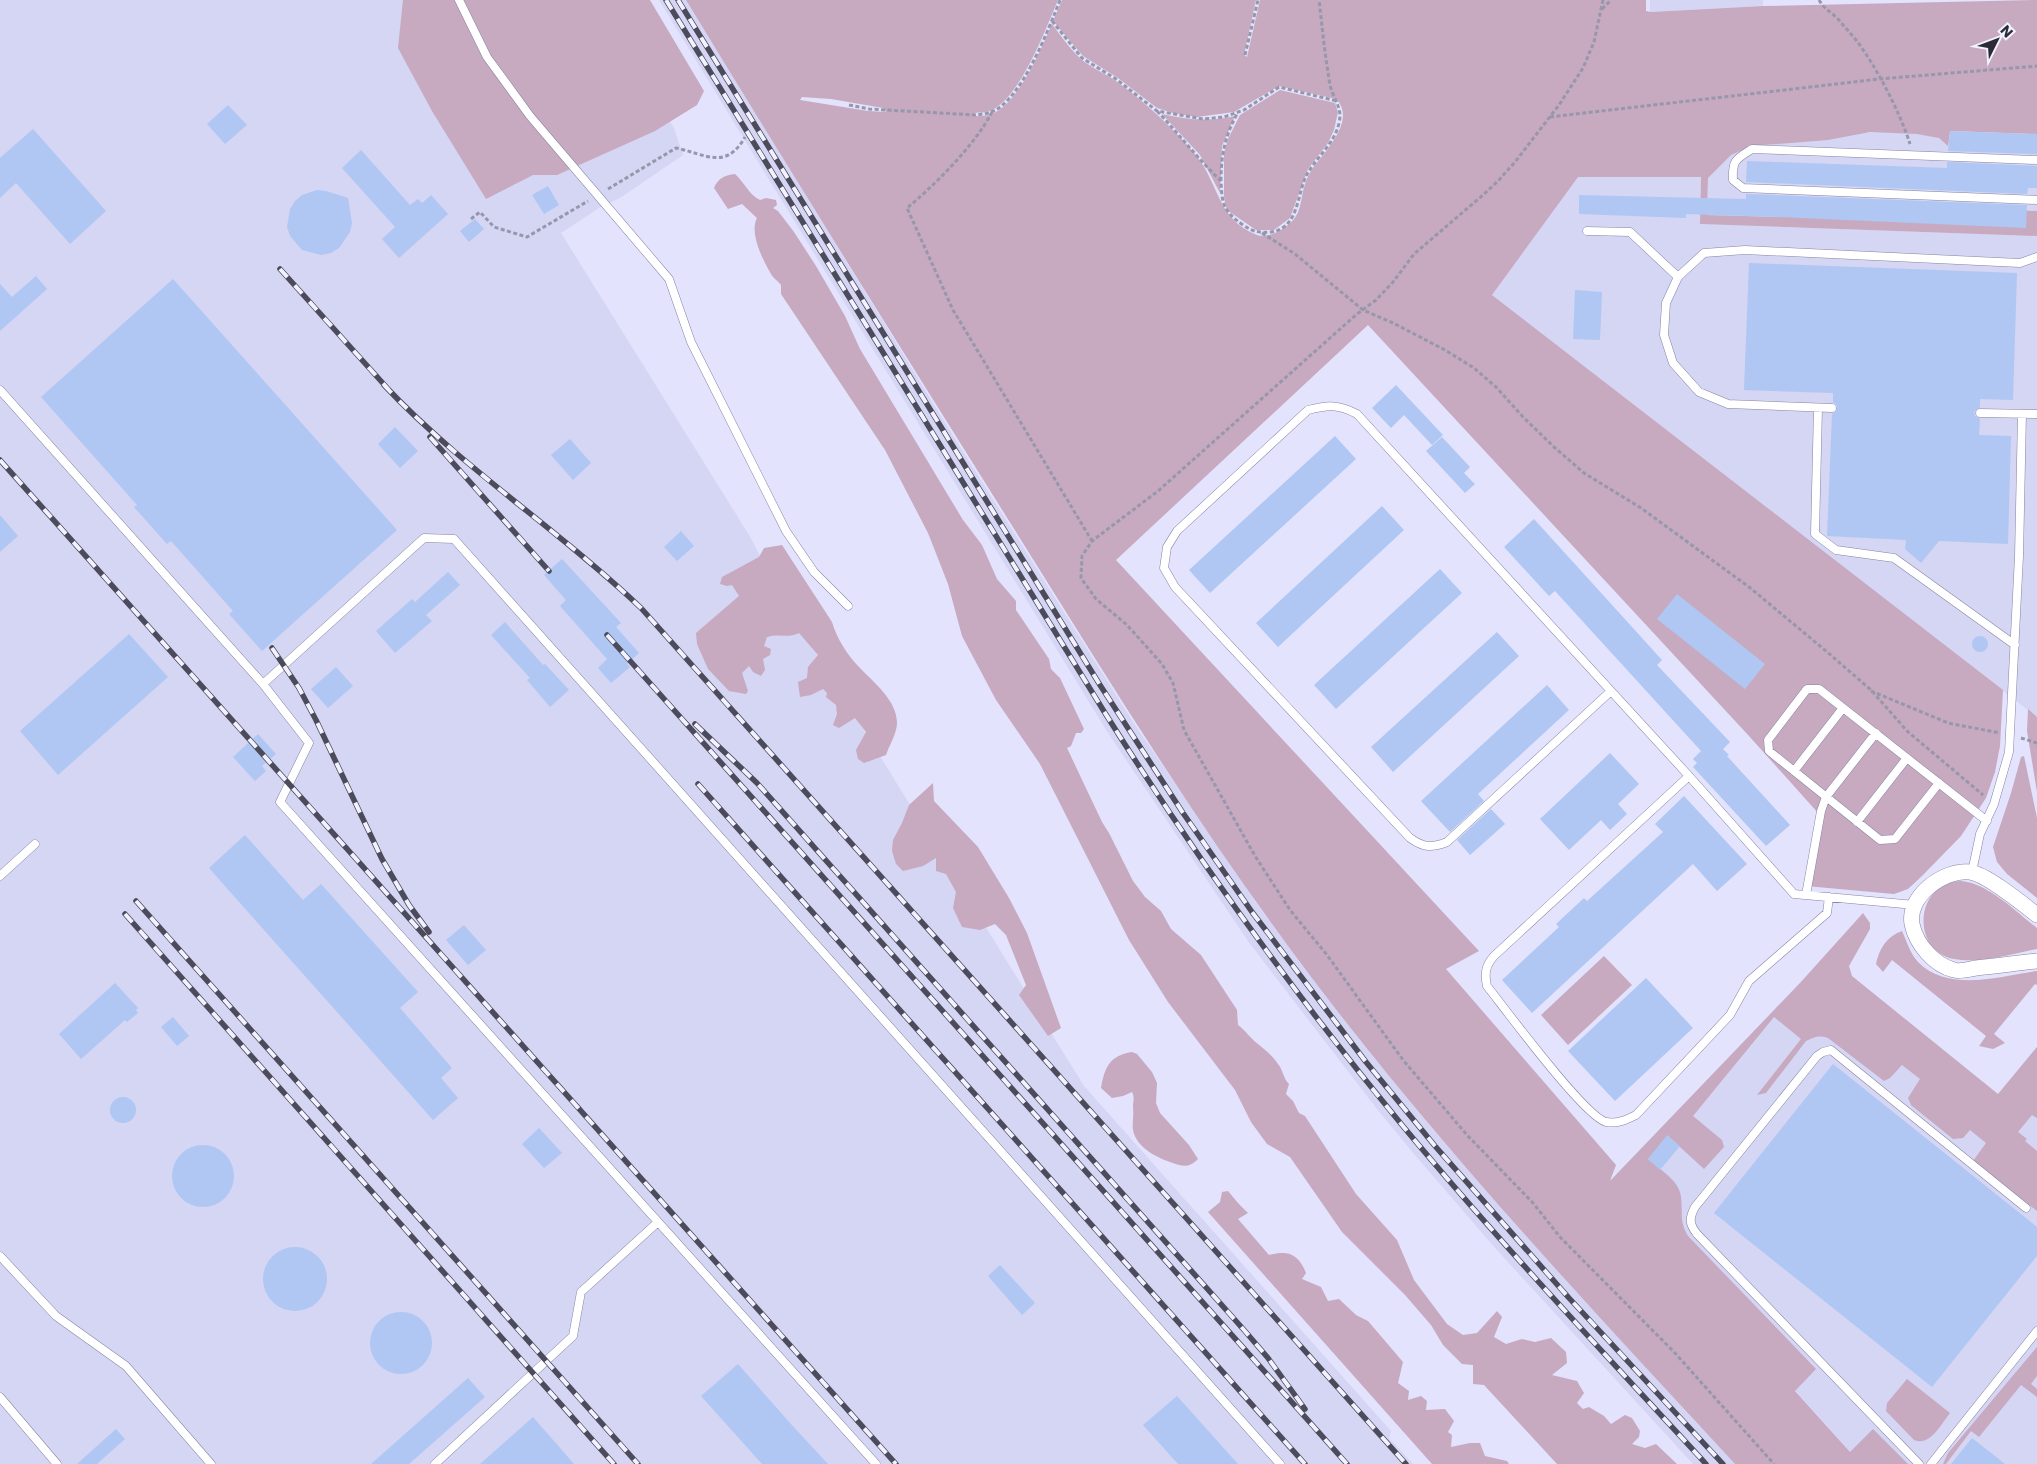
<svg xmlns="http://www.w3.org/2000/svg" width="2037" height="1464" viewBox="0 0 2037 1464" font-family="Poppins,sans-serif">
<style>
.built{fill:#d5d5f4}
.green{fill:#c7a9c0;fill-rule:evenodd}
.building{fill:#afc7f2}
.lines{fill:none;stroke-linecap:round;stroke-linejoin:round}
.service-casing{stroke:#8584a3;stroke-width:9}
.minor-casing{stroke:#8584a3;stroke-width:16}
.path{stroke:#9797ac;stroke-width:3;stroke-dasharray:4 2.5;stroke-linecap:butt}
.service{stroke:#fff;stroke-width:8}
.minor{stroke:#fff;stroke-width:15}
.rail-casing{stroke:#4b4b5b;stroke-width:5.5}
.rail{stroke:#f1f1ff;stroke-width:4;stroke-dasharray:11;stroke-linecap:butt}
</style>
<rect width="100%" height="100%" fill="#e3e3fe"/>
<path class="built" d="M0,0h586l88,128 9,27 -63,43 -21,10 -38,25 188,302 27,51 37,62 271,438 307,345 -2,7 24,26h-1413z
M659,0h27l268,437 181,288 129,189 98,129 68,83 143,162 162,176h-42l-197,-215 -82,-95 -37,-45 -127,-165 -142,-211z
M1650,0h113v6l-113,6z
M1897,131l140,3v94l-330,-13 1,-37 22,-39z
M1577,177h124l-1,47 337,12v481l-545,-422z
M1800,983l175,140 62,-76v417h-176l-252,-282z"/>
<path class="green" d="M403,0h247l54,91 -7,14 -42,26 -98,44h-24l-47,24 -54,-88 -34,-63z
M686,0h372c-12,28 -38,99 -68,111 -4,2 -10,1 -15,2l-3,3c7,0 14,0 20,-2 27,-11 49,-65 60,-90 9,12 18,25 29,35 10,9 24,14 35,22 29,21 55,45 78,72 25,28 22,66 63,82 5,2 13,0 18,-2 35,-16 20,-36 36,-62 11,-17 47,-50 25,-72l-57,-13 -45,26 -37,5 -24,-4 -16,-5 -39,-30 -35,-22 -30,-35 9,-21h194l-12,55 3,2 13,-57h386v11l5,1 112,-6 274,-6v134l-87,-3 -2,15 -9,-8 -22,-4 -47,-2 -42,8 -77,6 -20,9 -23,23 -1,37 71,2 1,-16 258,10v25l-337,-12 1,-47h-123l-86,118 511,395 -3,56 -5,26 -9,26 -25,38 -39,40 -14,13 -14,5 -88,-8 13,-72 -70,-78 -381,-411 -252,235 363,391 -33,18 170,196 -6,16 190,-198 63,-70 7,10v6l-21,37 3,10 146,118 39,-47v71l-5,-3 -14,17 9,7 -2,2 12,10v60l-64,-50 13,-18 -16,-13 -7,8 -10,1 -42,-34 -3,-7 12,-19 -18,-14 -12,13 -6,3 -56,-43c-9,-3 -14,-1 -22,3l-40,52 -9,2 44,-56 -27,-22 -81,99 29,24 2,7 -20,22 -36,-33 -20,23c11,10 32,22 33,38 2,17 -2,23 7,39l128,133 -21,22 55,61 23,-23 35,35h-173c-146,-158 -293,-314 -423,-486 -108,-142 -201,-294 -296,-446 -111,-177 -222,-354 -330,-532zM802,97l29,2 52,9 3,4 -18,-1 -68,-11z
M1280,90l55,13 3,9 -4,18 -6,13 -20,26 -18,49 -16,12h-18l-29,-20 -3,-12v-45l4,-14 12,-24z
M1162,114c25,6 48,8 73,2l-13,30 -2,47 -20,-38z
M735,174c10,9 14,21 25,26l6,-2 10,2 1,5 -4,3 5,3 16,21 22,34 29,50 15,33 103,171 19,25 15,34 19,22v9l33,49 2,10 9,9 24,51 -3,4h-5l-5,13 -4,2 35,74 7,11 24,48 12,16 16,14 10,18 30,26 36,55 1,15c8,6 13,14 20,19 8,7 14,11 20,20 5,6 5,14 11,20l-3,10 7,7 6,12 6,3 51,78 41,46 17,40 33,44 16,11 14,-2 20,-22 5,6 -8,20 12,7 16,-5 13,3 16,-4 15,14 1,11 -15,12 25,6 7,12 -7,10 6,6 6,-2 15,9 7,8 14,-9 7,3 8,13 -1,6 -7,7 13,4 11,-4 21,20h-120l-73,-79 -11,-1v-19l-11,-1 -19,-19 -12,-20 -26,-30 -63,-63 -52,-75 -23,-13 -16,-22 -16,-32 -67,-88 -39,-62 -89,-176 -44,-64 -34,-64 -14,-52 -20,-51 -43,-83 -104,-156v-9c-3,-4 -8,-7 -10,-11 -8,-14 -22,-41 -14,-56l-15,-14 -14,5 -14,-21c4,-10 11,-13 21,-14z
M782,545l50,77c4,15 16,34 27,45 14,15 38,33 38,56 0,10 -8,23 -11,32l-22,8 -6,-4 -2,-9 10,-18 -11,-14 -16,10 -6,-3 4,-11 -1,-9 -10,-8 1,-4 -4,-4 -12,6 -11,2 -2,-15 9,-4 1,-11 10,-12 -19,-22c-13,6 -17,0 -32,4l-3,9 7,3 -1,6 -7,4 2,11 -4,6 -8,-4 -4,-6 -7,7 6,18 -2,3 -17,-3 -21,-22 -11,-25 -1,-11 43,-37 -7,-11 -5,1 -7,-2 2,-7 37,-20 5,-9z
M2028,709l9,8v75l-10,-61z
M2024,756l13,62v80l-30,-24 -10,-12 -4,-15 18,-54 10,-36z
M933,783l1,18 44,46 31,51 18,35 34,95 -13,8 -29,-41 7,-10 -20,-50 -11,-11 -15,6 -18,-3 -9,-19 3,-16 -10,-18 -10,-3v-13l-13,8 -20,5 -7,-7 -4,-13 1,-11 9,-17 7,-18z
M1961,881c27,2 55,31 76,47v21c-26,5 -57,15 -83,10 -45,-9 -38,-78 7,-78z
M1902,931c5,11 8,22 16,31 30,31 82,14 119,9v14l-2,-1 -41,50 11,9 -12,6 -14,-3 7,-10 -94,-76 -9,12 -7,-8c3,-15 11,-28 26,-33z
M1604,956l28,29 -64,60 -27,-30z
M1132,1052l5,2 15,18 5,11 -1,20 4,10 29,32 9,14c-10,10 -16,7 -28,3 -14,-5 -34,-15 -37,-32 -1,-6 1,-15 0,-23 0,-6 2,-9 -1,-15l-9,4 -11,2 -11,-10c4,-21 8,-32 31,-36z
M1228,1191l10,12 10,10 -10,6 31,36c19,-5 29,-2 37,18l-4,6 19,8 7,14 11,-2 17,16 12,6 35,41 -5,21 11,8 -1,9 13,-4 6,5 -1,9 19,-1 9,12 -6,11 4,3 -1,12 19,-4h10l5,13 22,5 2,3h-77l-224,-252 12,-10 2,-10z
M2037,1347v29l-6,8 6,5v8l-16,-12 -42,52 -8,-6 -25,33h-3l5,-11z
M1907,1379l43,34c-9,11 -20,34 -36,27l-28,-29 1,-8z"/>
<path class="building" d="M228,105l19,20 -22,19 -18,-20z
M33,129l73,82 -36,33 -54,-61 -16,15v-40z
M1950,131l87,3v20l-89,-3z
M361,150l49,55 8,-6 4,4 9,-8 17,19 -49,44 -17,-19 13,-12 -53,-59z
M1747,161l200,7v-6l90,4v22h-9l-1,6 -281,-12z
M548,186l11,19 -15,9 -12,-19z
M317,190l9,1 22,7 4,25 -2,9 -11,16 -8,5 -10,2 -19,-5 -12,-14 -3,-9 3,-18 5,-8 7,-6z
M1746,194l281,11 -1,23 -248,-11 -92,-3v4l-107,-4v-19l167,4z
M475,219l9,10 -15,13 -9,-11z
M1749,263l268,10 -4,127 -33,-1v8l-6,5 1,4 5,3 -1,16 32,1 -3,108 -69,-3 -18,22 -16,-14 1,-9 -79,-4 5,-122 4,-3 1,-5 -4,-4v-9l-89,-3z
M36,276l11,13 -47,42v-47l12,13z
M173,279l224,251 -135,121 -33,-37 4,-3 -62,-70 -4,3 -33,-37 3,-2 -96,-108z
M1575,290l27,2 -2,48 -27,-1z
M1396,385l47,50 -11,10 -28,-30 -13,13 -19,-20z
M395,427l23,24 -18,17 -22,-24z
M1335,436l21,23 -146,134 -21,-23z
M1442,437l28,30 -6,6 11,11 -10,9 -39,-42z
M570,439l21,24 -18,17 -22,-25z
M1382,506l22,24 -126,117 -22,-24z
M0,515l18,21 -18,16z
M1534,519l128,141 -5,5 73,77 -7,7 6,6 -2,1 63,69 -24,21 -73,-79 4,-4 -4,-4 8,-8 -146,-160 -6,5 -45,-49z
M681,531l13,15 -17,15 -13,-14z
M562,559l59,64 -5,4 23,26 -12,11 3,3 -19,16 -13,-15 9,-9 -47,-53 6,-6 -22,-25z
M1440,569l22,24 -126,116 -22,-24z
M448,572l12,13 -34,30 6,6 -37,32 -19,-22 36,-32 3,3z
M1677,594l88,70 -20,25 -88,-70z
M505,622l38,43 2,-1 24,26 -19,17 -23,-27 3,-2 -39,-43z
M1497,632l22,24 -126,116 -22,-25z
M129,634l39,43 -110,98 -38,-44z
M1972 644a8 8 0 1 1 16 0a8 8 0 1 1-16 0Z
M336,667l17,19 -25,22 -17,-19z
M1547,685l22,25 -91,84 6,7 -34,31 -29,-31z
M258,734l18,20 -14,12 4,5 -11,10 -22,-24z
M1610,753l29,31 -21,20 9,10 -17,16 -9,-10 -32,30 -29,-31z
M1684,796l63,68 -30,27 -24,-27 -161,149 -30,-33 57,-53 -3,-3 28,-26 3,3 76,-69 -8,-8z
M1491,809l14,15 -35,31 -13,-15z
M245,835l58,65 18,-16 97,108 -18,16 52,60 -11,10 17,20 -25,22 -224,-252z
M464,925l22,25 -18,15 -22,-25z
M1646,978l47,50 -78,73 -47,-50z
M115,983l23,25 -2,2 2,3 -11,9 -2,-2 -44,39 -22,-25z
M173,1017l16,19 -12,10 -16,-19z
M1833,1064l204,163v29l-105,131 -218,-174z
M110 1110a13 13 0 1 1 26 0a13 13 0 1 1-26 0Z
M539,1128l23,25 -18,15 -22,-24z
M1667,1135l13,11 -20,24 -12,-11z
M172 1176a31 31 0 1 1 62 0a31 31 0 1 1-62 0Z
M263 1279a32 32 0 1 1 64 0a32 32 0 1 1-64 0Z
M1000,1265l35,38 -13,12 -34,-39z
M370 1343a31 31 0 1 1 62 0a31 31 0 1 1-62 0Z
M738,1364l52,59 38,41h-66l-61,-68z
M468,1378l17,19 -76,67h-38z
M1177,1396l61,68h-60l-35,-39z
M533,1417l41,47h-94z
M116,1429l9,10 -28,25h-20z
M1972,1438l33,26h-54z"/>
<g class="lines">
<defs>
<path id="service" d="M459,0l28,57 43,59 139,163 22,63 95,189 28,41 34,34
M2037,160l-285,-11c-16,10 -20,11 -19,31l10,8 294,12
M1587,231l43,1 48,45 -12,26 -2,32 9,28 26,29 29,12 104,4
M1678,277l26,-24 41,-3 275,13 17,-6
M0,390l263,294 46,59 -29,59 596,662
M1818,408l-3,126 21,16 58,8 121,87
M1980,413l57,1
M263,684l161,-146 30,1 826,925
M1611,691l-164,151c-15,6 -23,6 -37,-4l-235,-251 -11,-19 3,-21 10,-16 131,-121c20,-5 30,-6 49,4l332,362 105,118 121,11
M1794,771l49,-63
M1689,776l-195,180c-8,9 -10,17 -7,30 19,24 97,130 119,136 11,2 20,-2 30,-7l94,-100 19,-34 78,-68 2,-16
M1939,783l-44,56 -15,1 -111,-89 -1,-11 39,-51h12c56,44 112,88 168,132
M1857,822l50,-64
M1972,872l8,-38 14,-30 15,-52 10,-196 3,-142
M0,876l35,-32
M1806,895l15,-84 5,-14 50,-64
M0,1256l56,60 70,50 85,98
M0,1397l57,67
M435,1464l138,-128 8,-44 77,-70
M1919,1464l-222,-230c-8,-10 -8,-16 -2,-27l122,-151 6,-4 8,-2 195,158
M1931,1464l106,-133"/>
<path id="minor" d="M2037,915c-14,-11 -51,-41 -67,-43 -26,-3 -63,24 -58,52 4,20 22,41 42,46 6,2 16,-1 22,-2 21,-2 41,-5 61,-7"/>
</defs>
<use href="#service" class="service-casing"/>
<use href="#minor" class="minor-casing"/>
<path class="path" d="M1603,0l-9,42 -11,26 -24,37 -44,57 -17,19 -15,14 -69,59 -21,28 -17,18 -19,14 -199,177 -66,50 -10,15 -1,22 15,21 31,26 35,39 11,19 11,47 71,126 35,54 37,45 76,105 64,75 66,68 27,34 115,116 99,111
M1819,0c5,9 12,12 19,19 6,7 12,14 18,21 20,26 44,72 54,104
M1602,9l9,-9
M1052,21l30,37 34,21 41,32 46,8 21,-2 20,-7 35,-23 58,14
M1245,55l13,-55
M849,105l20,4 107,6c5,-1 11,-1 15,-3 30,-10 58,-84 69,-112
M1157,111c22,23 41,48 64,70 1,23 2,30 22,44 10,7 17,8 28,7 30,-4 25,-42 38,-61 10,-16 26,-29 30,-48 3,-12 -2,-19 -6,-29 -3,-6 -4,-15 -5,-22 -4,-24 -6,-48 -9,-72
M992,112c-17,33 -57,73 -85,96l46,102 139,231
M1550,117l329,-38 158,-13
M1221,181c0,-26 4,-45 16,-67
M608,189l68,-41c29,6 50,23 69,-11
M471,219l9,-7 14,15 33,10 61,-36
M1262,233l33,21 68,56 30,13 52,27 29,18 23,20 26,29 31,30 30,26 57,35 108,79 77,64 45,39 36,41 76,64
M1871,691l77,32 52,10
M2021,738l16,5"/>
<use href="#service" class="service"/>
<use href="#minor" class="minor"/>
<defs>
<path id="rail" d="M666,0l439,713c90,143 189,281 297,412 97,117 201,227 304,339
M678,0l422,685 83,128 69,99 114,150 69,84 134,152 154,166
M280,269l109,121
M384,385c77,82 175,145 257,223l765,856
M430,437l119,134
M0,460l896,1004
M607,635l740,829
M272,648l27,40 17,32 66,139 27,46 20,27
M695,724l62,59 487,547 24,28 37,51
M698,784l607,680
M136,901l502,563
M125,914l489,550"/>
</defs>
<use href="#rail" class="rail-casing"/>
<use href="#rail" class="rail"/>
</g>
<g transform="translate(1997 40) rotate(48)" stroke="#f1f1ff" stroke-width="4" paint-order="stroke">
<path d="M0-4L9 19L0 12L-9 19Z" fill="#2b2b38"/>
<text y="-8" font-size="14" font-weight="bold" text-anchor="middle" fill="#2b2b38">N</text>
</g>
</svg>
